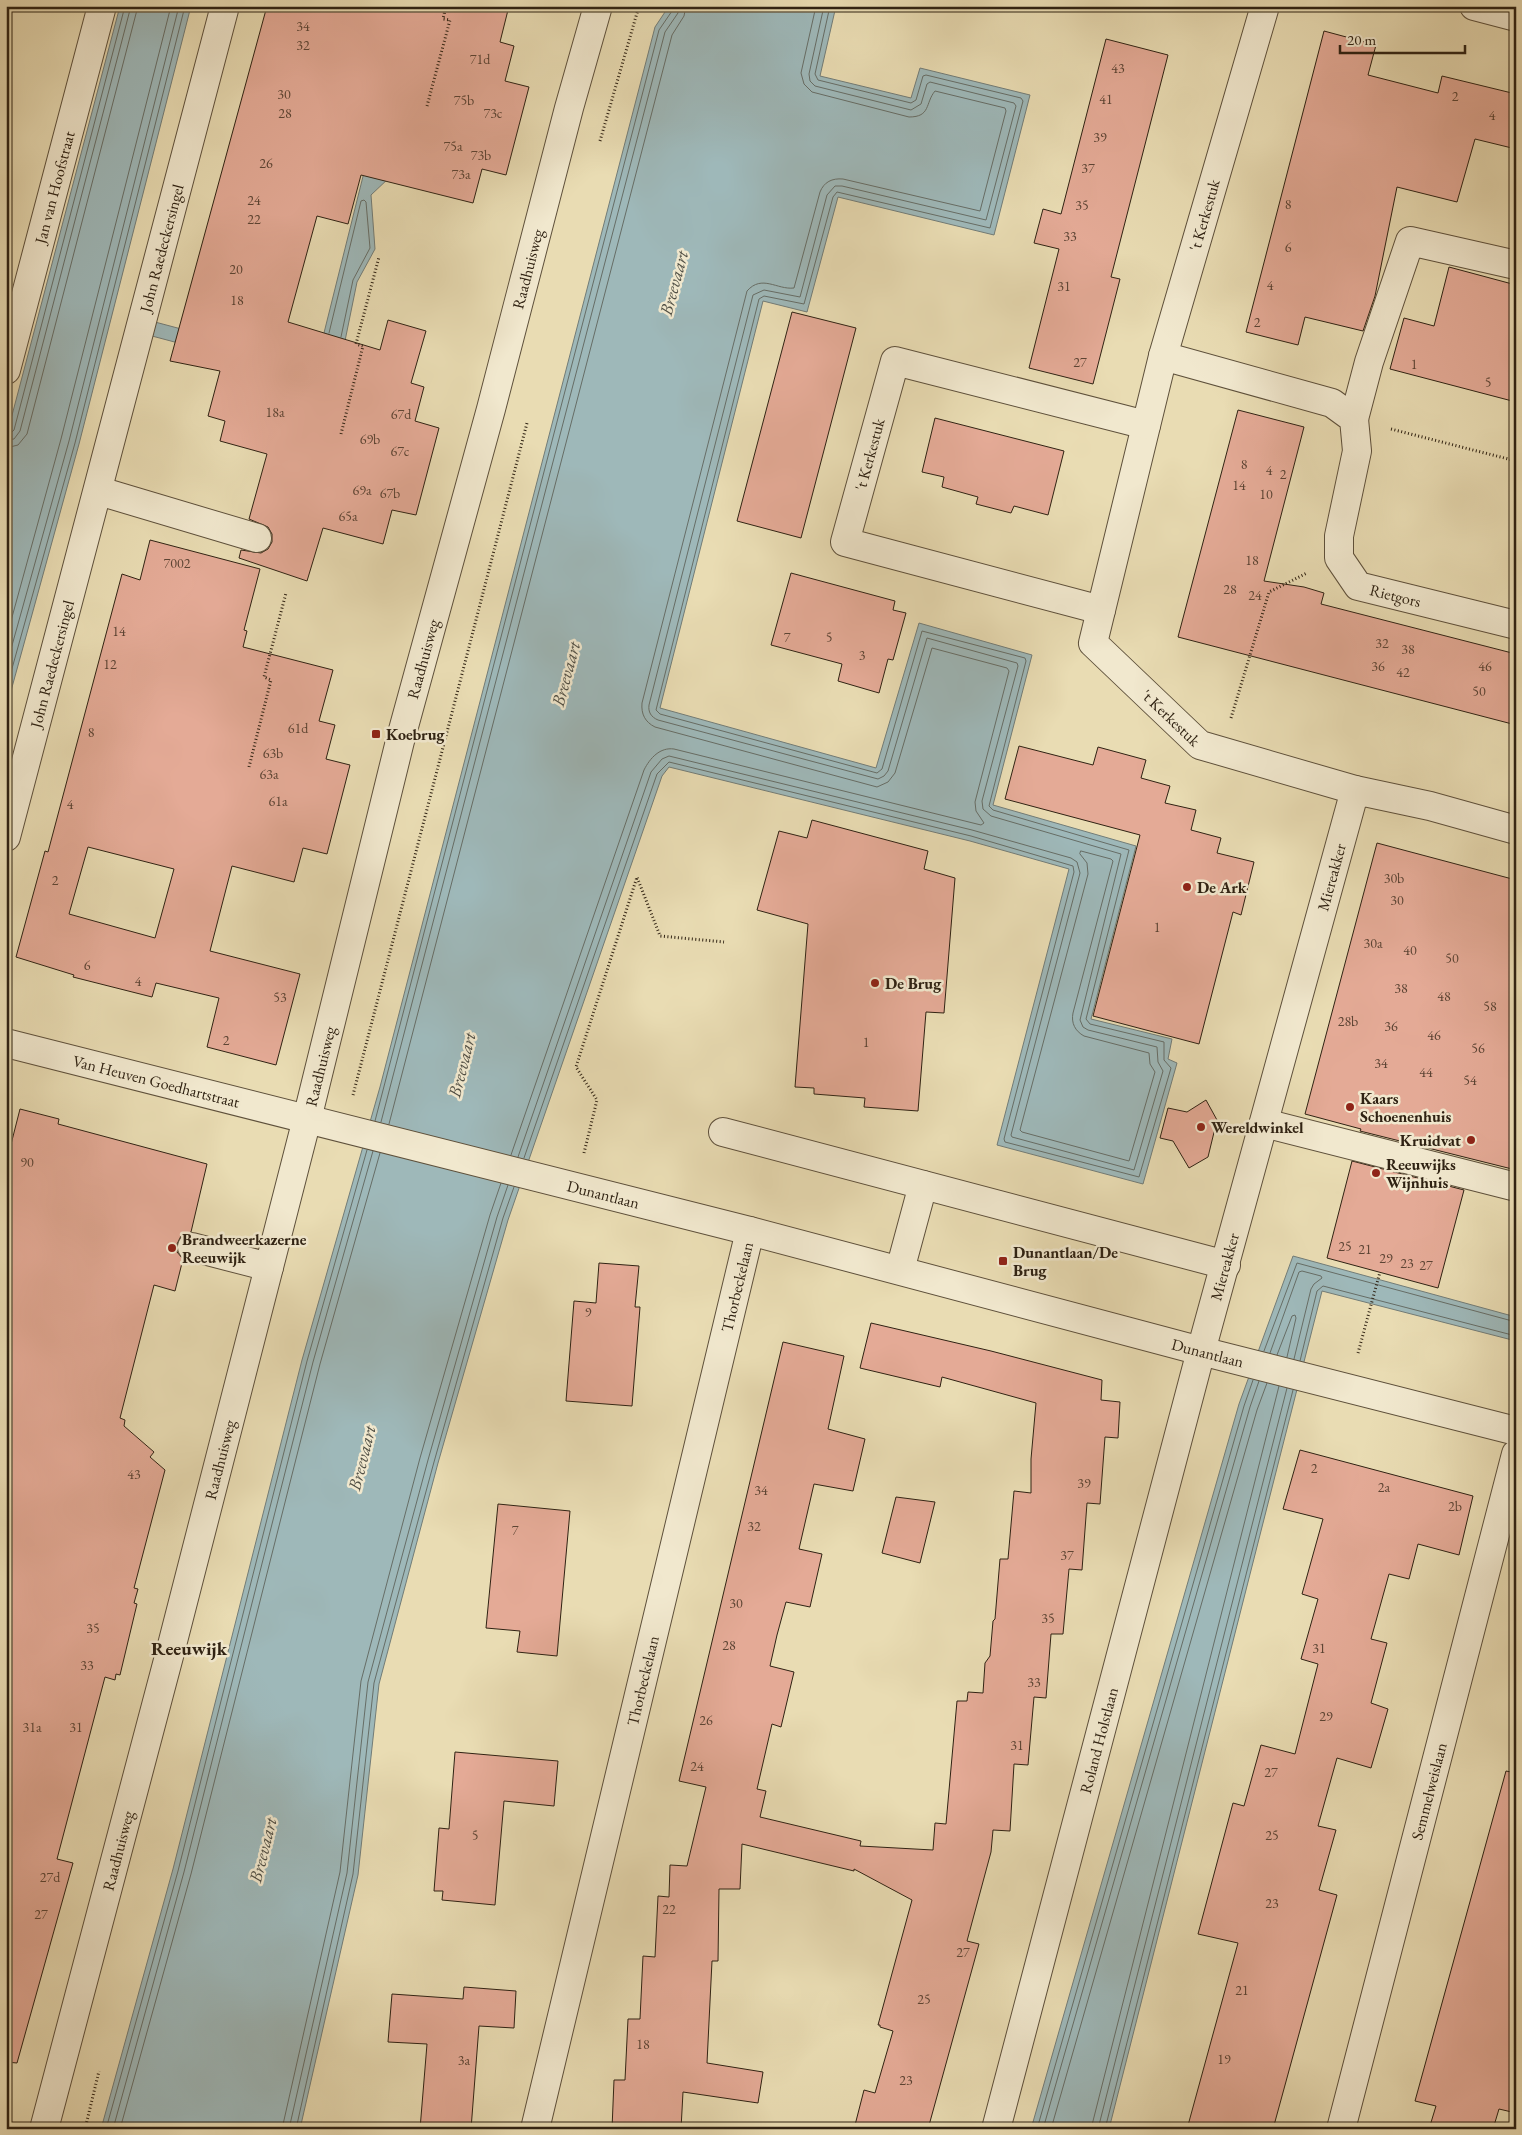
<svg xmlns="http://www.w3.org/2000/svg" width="1522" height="2135" viewBox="0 0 1522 2135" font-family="'EB Garamond',serif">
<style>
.water{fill:#9eb8b9;stroke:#727c77}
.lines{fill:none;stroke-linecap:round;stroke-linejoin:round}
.shore{stroke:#666d66;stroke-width:1}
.building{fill:#e4aa96;stroke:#2f2213;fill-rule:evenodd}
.minor-casing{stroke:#5e503b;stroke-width:30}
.path{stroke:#2f2213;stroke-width:3;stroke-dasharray:1 2.5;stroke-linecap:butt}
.minor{stroke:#f1e8ce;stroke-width:28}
.poi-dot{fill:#8f2418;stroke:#f1e8ce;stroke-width:2}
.labels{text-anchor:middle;stroke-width:5;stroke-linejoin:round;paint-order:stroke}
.number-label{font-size:14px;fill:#5c4434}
.street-label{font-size:16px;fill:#2f2213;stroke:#f1e8ce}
.poi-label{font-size:16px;font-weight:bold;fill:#2f2213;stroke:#f1e8ce;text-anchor:start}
.water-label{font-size:18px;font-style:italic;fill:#504f45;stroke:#f1e8ce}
.quarter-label{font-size:19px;font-weight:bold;fill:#2f2213;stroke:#f1e8ce}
</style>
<rect width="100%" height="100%" fill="#e9dcb3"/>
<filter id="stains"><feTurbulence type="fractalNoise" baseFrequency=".004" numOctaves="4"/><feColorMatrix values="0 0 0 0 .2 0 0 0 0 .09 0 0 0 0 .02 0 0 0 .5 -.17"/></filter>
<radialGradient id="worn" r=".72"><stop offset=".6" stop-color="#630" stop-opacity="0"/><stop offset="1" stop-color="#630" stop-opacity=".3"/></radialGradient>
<path class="water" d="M120,6h71l-112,438 -73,265v-271z
M669,6h167l-16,70 91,22 9,-30 110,27 -36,140 -156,-38 -31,115 -44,-11 -103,407 216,60 43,-145 113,32 -39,150 143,41 -45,173 81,20 -4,20 9,4 -34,121 -146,-39 72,-276 -99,-28 -301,-74 -7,9 -154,444 -70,243 -59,221 -21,191 -58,254h-199l72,-260 129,-509 78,-273 275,-1060z
M394,52l-4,125 -19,18 4,54 -18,33 -21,103 -184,-49 3,-14 154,41 8,-2z
M1293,1256l223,61v24l-194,-50 -213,838h-78l208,-725z"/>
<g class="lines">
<path class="shore" d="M329,333l32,-132 3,-1 2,2 4,46 -17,32 -12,57
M6,434l5,-1 3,-3 111,-424
M6,440l8,-1 6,-8 111,-425
M6,448l12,-3 9,-11 111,-428
M6,639l55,-200 110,-433
M6,667l63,-226 110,-435
M6,690l69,-247 110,-437
M1081,851l30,8 2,2 -40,152c-2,10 2,18 11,23l65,17 1,11 5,8 -26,89 -107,-29 -2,-2 68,-256 -1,-11 -7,-9z
M375,1121l284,-1091 13,-19v-5
M381,1122l284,-1090 13,-19 1,-7
M389,1124l283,-1089 12,-19 2,-10
M511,1155l133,-385c6,-12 16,-23 30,-21l307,76 3,-2 -8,-12 -1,-9 34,-131 -2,-3 -75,-20 -37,125 -7,9 -11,5 -222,-60c-10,-5 -14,-13 -13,-24l105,-412c15,-17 30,-1 47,-3l26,-96c4,-10 12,-14 23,-13l137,32 26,-100 -1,-3 -70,-17c-10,12 -4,26 -26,26l-97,-25 -8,-8 -3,-11 15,-67
M518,1157l133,-385 11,-13 7,-3 303,74 99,28 6,4 3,11 -69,262 1,2 122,33 29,-99 -5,-9 -1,-15 -69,-17 -5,-3 -3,-7 41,-166 -130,-38 -8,-7 -1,-8 36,-135 -1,-3 -90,-25 -39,133 -4,5 -6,3 -220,-59c-7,-3 -10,-8 -9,-15l104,-410 11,-5 36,7 27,-102 8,-9h7l144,34 30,-114 -2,-3 -84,-21 -3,2 -6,20 -10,6 -96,-24 -5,-5 -1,-7 15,-68
M524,1158l133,-384 12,-12 302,74 102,30 1,6 -70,267 1,3 134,35 32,-109 -7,-8v-18l-74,-18 -4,-5 43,-169 -136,-40 -4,-4 37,-145 -1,-3 -103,-27 -40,138 -5,4 -217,-59 -4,-4 103,-411 5,-3 40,8 29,-107 4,-5 153,36 33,-127 -2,-3 -95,-23 -3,1 -7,24 -5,3 -93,-23 -3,-6 15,-68
M1264,1351l33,-88 219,59
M1270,1353l29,-81 3,-1 19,5 1,2 -8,6 -3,5 -17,70
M1277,1355l15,-39 3,-1 1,3 -9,39
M1300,1361l17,-70 6,-5 193,50
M106,2129l72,-258 129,-510 60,-211
M113,2129l71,-257 129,-510 60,-211
M120,2129l71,-255 129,-510 60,-211
M282,2129l58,-257 21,-191 59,-223 70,-243 11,-32
M289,2129l58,-256 21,-191 60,-222 69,-243 11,-32
M296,2129l57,-255 21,-191 60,-221 69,-244 11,-31
M1037,2129l207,-723 9,-26
M1043,2129l207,-722 9,-26
M1051,2129l206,-719 10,-27
M1091,2129l188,-743
M1098,2129l189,-741
M1105,2129l188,-739"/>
</g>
<path class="building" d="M267,6h242l-9,36 14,4 -9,35 24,6 -23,88 -24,-6 -9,34 -112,-28 -13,49 -31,-8 -29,106 92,28 8,-30 38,11 -15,52 13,4 -9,34 24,7 -23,87 -24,-5 -9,34 -60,-16 -16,53 -68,-23 2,-8 20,3 7,-4 4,-7v-8l-4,-7 -19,-8 18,-65 -47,-13 5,-20 -17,-5 12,-45 -50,-10z
M1324,31l52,14 -8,30 70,18 4,-17 74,18v55l-41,-10 -18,63 -60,-15 -22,109 -12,35 -58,-14 -7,28 -52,-13z
M1106,39l62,16 -57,222 9,2 -27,105 -64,-16 30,-119 -25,-6 9,-34 18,5z
M1449,267l67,18v117l-126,-33 14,-51 30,8z
M792,312l64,16 -55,210 -64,-17z
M1238,410l66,17 -40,154 40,6 20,6 -3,11 195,50v71l-338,-88z
M935,418l129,33 -16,64 -34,-9 -3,7 -35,-9 2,-7 -36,-10 2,-10 -22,-5z
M150,540l110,29 -16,61 3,1 -4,16 90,23 -14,51 16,4 -9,34 24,6 -23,89 -24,-6 -9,34 -62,-16 -22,85 90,23 -24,91 -69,-18 12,-49 -63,-15 -4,14 -79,-20 1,-2 -58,-18 29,-106 3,1 74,-278 18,6zM88,847l86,22 -19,69 -86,-24z
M791,573l104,28 -2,9 13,3 -13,47 -5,-1 -9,34 -41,-12 4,-17 -71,-19z
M1019,746l74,19 5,-18 48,13 -5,18 29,8 -5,17 31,7 -5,20 30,8 -4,15 37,9 -13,53 -8,-3 -34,132 -106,-28 47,-181 -135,-36z
M812,820l116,31 -4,18 31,9 -11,135 -18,-1 -8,99 -54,-4 1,-9 -51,-4v-6l-19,-1 13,-163 -51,-14 22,-79 28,7z
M1377,843l139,37v290l-156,-39 1,-2 -56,-15z
M1206,1100l11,20 -9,37 -19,11 -16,-27 -13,-3 8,-30 19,4z
M20,1109l39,10 -1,5 149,40 -16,68 -10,4 -4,8v8l6,7 -8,32 -21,-6 -34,133 5,2 -1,6 30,26 -4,5 15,13 -31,118 4,1 -4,14 3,1 -17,71 -4,-1 -1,6 -10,-3 -48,182 16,4 -56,200 -11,-1v-898z
M1352,1161l112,29 -26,98 -111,-30z
M599,1263l40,3 -4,41h5l-8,99 -66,-5 8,-100 22,2z
M871,1323l120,28 111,29 -1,20 19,2 -2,36 -13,-1 -5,67 -13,-1 -5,67 -13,-1 -6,65h-12l-5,64 -12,-1 -6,68 -14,-1 -4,67 -17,-1 -2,22 -24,89 12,3 -51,185h-74l10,-39 11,3 18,-62 -13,-4v-2h-2l34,-125 -58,-31v2l-112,-27 -2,45h-21l-1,72h-6l-5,102 56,9 -5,31 -75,-11 -2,37h-69l2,-49h11l3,-61h12l3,-63 12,1 3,-61 11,1 1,-32 17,1 19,-79 -27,-6 104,-439 61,14 -16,73 37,10 -12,52 -39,-7 -15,65 23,5 -12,53 -24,-5 -9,33 -7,31 24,6 -13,55 -9,-3 -15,65 9,2 -6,26 101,24 -1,5 73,4 2,-27 11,1 11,-123h10l1,-9 15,1 2,-30 5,-7 3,-35 2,-2 5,-60h8l6,-68 17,2v-34l5,-56 -94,-26 -2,10 -80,-19z
M1300,1450l173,46 -14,59 -41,-11 -9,35 -20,-5 -18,65 16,4 -16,60 17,6 -17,59 -34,-10 -19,68 18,4 -17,60 18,5 -64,234h-86l51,-186 -40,-9 35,-131 11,3 17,-61 34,9 23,-90 -17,-5 17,-60 -16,-5 21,-75 -40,-10z
M896,1497l39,5 -15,61 -38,-10z
M498,1504l72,7 -13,145 -40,-4 3,-21 -34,-3z
M455,1752l103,9 -4,45 -50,-5 -9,104 -53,-5 1,-9h-9l5,-63 10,1z
M1506,1771l10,2v340l-17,-4 -6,20h-64l7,-23 -21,-5z
M464,1987l52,4 -2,37 -35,-2 -8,103h-51l7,-85 -39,-2 4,-48 71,5z"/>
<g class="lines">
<defs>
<g id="minor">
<path id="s1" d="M1265,6l-102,350 -70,287 107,102 155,45"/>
<path d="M1474,6l42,11"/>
<path id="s2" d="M1163,356l169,47 22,16 3,32 -18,85v22l19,28 158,39"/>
<path id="s3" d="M6,370l96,-364"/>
<path d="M1354,419l15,-57 41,-121 106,24"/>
<path d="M99,491l158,47"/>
<path id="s4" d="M1101,610l-256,-68 50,-181 251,64"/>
<path id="s5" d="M6,837l219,-831"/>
<path id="s6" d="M6,1043l744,188 451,120 315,80"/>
<path d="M1264,1123l252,64"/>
<path d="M723,1132l503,133"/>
<path d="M192,1247l77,20"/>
<path d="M900,1270l23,-85"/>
<path id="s7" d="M44,2129l128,-484 135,-526 93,-378 91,-332 78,-301 29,-102"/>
<path id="s8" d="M535,2129l215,-898"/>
<path id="s9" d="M996,2129l205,-778 154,-561 75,16 86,24"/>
<path id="s10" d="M1341,2129l175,-675"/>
</g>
</defs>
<use href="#minor" class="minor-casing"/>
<path class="path" d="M427,106l23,-86 -7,-1 3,-13
M600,141l39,-135
M1391,429l125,32
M341,434l22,-88 -7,-2 23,-87
M1231,718l38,-126 38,-19
M249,767l22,-87 -7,-3 22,-84
M353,1095l174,-672
M584,1153l13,-53 -21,-33 61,-190 23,59 64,6
M1358,1353l22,-81
M85,2129l14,-58"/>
<use href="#minor" class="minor"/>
</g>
<g class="poi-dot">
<rect x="371" y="729" width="10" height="10" rx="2.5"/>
<circle cx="1187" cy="887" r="5"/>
<circle cx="875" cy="983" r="5"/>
<circle cx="1350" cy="1107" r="5"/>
<circle cx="1201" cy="1127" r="5"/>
<circle cx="1471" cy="1140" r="5"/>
<circle cx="1376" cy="1173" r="5"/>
<circle cx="172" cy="1248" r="5"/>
<rect x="998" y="1256" width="10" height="10" rx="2.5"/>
</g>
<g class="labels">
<g class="number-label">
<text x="303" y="31">34</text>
<text x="303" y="50">32</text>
<text x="480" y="64">71d</text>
<text x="1118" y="73">43</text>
<text x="284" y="99">30</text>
<text x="1455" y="101">2</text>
<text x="1106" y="104">41</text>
<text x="464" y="105">75b</text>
<text x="285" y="118">28</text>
<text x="493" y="118">73c</text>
<text x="1492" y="120">4</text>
<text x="1100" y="142">39</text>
<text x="453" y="151">75a</text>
<text x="481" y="160">73b</text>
<text x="266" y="168">26</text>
<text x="1088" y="173">37</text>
<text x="461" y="179">73a</text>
<text x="254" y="205">24</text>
<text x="1288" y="209">8</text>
<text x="1082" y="210">35</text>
<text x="254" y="224">22</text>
<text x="1070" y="241">33</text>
<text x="1288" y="252">6</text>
<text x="236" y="274">20</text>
<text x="1270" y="290">4</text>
<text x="1064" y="291">31</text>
<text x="237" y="305">18</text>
<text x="1257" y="327">2</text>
<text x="1080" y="367">27</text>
<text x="1414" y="369">1</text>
<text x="1488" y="387">5</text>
<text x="275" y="417">18a</text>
<text x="401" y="419">67d</text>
<text x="370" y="444">69b</text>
<text x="400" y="456">67c</text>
<text x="1244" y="469">8</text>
<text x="1269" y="475">4</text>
<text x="1283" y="479">2</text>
<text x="1239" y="490">14</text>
<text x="362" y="495">69a</text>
<text x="390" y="498">67b</text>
<text x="1266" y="499">10</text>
<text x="348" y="521">65a</text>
<text x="1252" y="565">18</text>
<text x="177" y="568">7002</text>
<text x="1230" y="594">28</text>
<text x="1255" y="600">24</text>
<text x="119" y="636">14</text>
<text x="787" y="642">7</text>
<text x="829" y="642">5</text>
<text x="1382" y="648">32</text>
<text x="1408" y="654">38</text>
<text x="862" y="660">3</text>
<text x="110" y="669">12</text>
<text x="1378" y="671">36</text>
<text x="1485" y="671">46</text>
<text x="1403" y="677">42</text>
<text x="1479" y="696">50</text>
<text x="298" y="733">61d</text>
<text x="91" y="737">8</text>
<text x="273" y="758">63b</text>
<text x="269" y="779">63a</text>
<text x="278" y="806">61a</text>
<text x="70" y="809">4</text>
<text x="1394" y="883">30b</text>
<text x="55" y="885">2</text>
<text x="1397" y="905">30</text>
<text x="1157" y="932">1</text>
<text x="1373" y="948">30a</text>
<text x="1410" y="955">40</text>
<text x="1452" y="963">50</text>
<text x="87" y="970">6</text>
<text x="138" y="986">4</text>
<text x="1401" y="993">38</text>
<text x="1444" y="1001">48</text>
<text x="280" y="1002">53</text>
<text x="1490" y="1011">58</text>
<text x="1348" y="1026">28b</text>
<text x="1391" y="1031">36</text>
<text x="1434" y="1040">46</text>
<text x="226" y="1045">2</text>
<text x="866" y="1047">1</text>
<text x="1478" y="1053">56</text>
<text x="1381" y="1068">34</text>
<text x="1426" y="1077">44</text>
<text x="1470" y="1085">54</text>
<text x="27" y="1167">90</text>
<text x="1345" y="1251">25</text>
<text x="1365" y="1254">21</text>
<text x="1386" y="1263">29</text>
<text x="1407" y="1268">23</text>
<text x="1426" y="1270">27</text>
<text x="588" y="1317">9</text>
<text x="1314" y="1473">2</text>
<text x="134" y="1479">43</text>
<text x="1084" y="1488">39</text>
<text x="1384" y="1492">2a</text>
<text x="761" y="1495">34</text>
<text x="1455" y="1511">2b</text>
<text x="754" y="1531">32</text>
<text x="515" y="1535">7</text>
<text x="1067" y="1560">37</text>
<text x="736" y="1608">30</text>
<text x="1048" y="1623">35</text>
<text x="93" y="1633">35</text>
<text x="729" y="1650">28</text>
<text x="1319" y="1653">31</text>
<text x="87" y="1670">33</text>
<text x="1034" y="1687">33</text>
<text x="1326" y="1721">29</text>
<text x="706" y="1725">26</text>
<text x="32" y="1732">31a</text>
<text x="76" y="1732">31</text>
<text x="1017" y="1750">31</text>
<text x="697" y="1771">24</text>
<text x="1271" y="1777">27</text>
<text x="475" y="1840">5</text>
<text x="1272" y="1840">25</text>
<text x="50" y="1882">27d</text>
<text x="1272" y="1908">23</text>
<text x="669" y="1914">22</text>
<text x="41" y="1919">27</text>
<text x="963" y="1957">27</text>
<text x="1242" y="1995">21</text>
<text x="924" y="2004">25</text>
<text x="643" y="2049">18</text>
<text x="1224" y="2064">19</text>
<text x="464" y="2065">3a</text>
<text x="906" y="2085">23</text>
</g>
<g class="street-label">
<text dy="6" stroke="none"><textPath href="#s3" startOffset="189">Jan van Hoofstraat</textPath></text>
<text transform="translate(1204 215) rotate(-74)" y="6">'t Kerkestuk</text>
<text dy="6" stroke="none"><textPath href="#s5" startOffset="609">John Raedeckersingel</textPath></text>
<text dy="6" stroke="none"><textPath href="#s7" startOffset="1922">Raadhuisweg</textPath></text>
<text dy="6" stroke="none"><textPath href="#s4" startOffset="356">'t Kerkestuk</textPath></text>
<text dy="6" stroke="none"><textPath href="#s2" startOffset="416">Rietgors</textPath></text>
<text dy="6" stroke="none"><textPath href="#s7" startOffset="1518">Raadhuisweg</textPath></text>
<text dy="6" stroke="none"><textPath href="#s5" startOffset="179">John Raedeckersingel</textPath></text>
<text dy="6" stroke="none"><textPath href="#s1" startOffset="768">'t Kerkestuk</textPath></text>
<text dy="6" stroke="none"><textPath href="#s9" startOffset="1296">Miereakker</textPath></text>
<text dy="6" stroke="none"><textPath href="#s7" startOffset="1098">Raadhuisweg</textPath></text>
<text dy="6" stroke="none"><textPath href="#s6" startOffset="155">Van Heuven Goedhartstraat</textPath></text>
<text dy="6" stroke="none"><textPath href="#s6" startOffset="616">Dunantlaan</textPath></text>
<text dy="6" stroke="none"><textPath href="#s9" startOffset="892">Miereakker</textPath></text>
<text dy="6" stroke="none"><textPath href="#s8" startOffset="866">Thorbeckelaan</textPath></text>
<text dy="6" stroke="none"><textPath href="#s6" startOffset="1241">Dunantlaan</textPath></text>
<text dy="6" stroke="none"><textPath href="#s7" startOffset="692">Raadhuisweg</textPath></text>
<text dy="6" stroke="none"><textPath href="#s8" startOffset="461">Thorbeckelaan</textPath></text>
<text dy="6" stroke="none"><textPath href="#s9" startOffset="402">Roland Holstlaan</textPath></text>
<text dy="6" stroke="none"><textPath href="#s10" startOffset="349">Semmelweislaan</textPath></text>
<text dy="6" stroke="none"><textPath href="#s7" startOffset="288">Raadhuisweg</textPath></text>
</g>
<g class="poi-label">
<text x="386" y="740">Koebrug</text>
<text x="1197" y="893">De Ark</text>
<text x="885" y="989">De Brug</text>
<text x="1360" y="1104">Kaars<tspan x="1360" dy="18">Schoenenhuis</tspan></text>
<text x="1211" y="1133">Wereldwinkel</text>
<text x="1461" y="1146" text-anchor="end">Kruidvat</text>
<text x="1386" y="1170">Reeuwijks<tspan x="1386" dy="18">Wijnhuis</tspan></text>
<text x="182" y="1245">Brandweerkazerne<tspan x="182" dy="18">Reeuwijk</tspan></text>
<text x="1013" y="1258">Dunantlaan/De<tspan x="1013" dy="18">Brug</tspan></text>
</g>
<g class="water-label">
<text transform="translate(674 283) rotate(-75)" y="6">Breevaart</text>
<text transform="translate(566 674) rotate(-75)" y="6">Breevaart</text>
<text transform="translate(462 1065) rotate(-76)" y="6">Breevaart</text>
<text transform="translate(362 1458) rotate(-76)" y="6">Breevaart</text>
<text transform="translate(263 1850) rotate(-76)" y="6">Breevaart</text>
</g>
<g class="quarter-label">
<text x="189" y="1655">Reeuwijk</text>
</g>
</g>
<rect width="1522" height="2135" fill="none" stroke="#e9dcb3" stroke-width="25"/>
<rect x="8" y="8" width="1507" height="2120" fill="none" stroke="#2f2213" stroke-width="2.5"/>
<rect x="12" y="12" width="1497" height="2110" fill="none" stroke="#2f2213"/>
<path d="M1340 45v8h125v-8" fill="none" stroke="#2f2213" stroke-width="2.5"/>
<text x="1347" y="45" font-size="15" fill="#2f2213" stroke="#f1e8ce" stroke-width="4" paint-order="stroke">20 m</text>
<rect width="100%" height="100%" filter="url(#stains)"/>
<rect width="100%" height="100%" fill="url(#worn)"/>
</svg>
